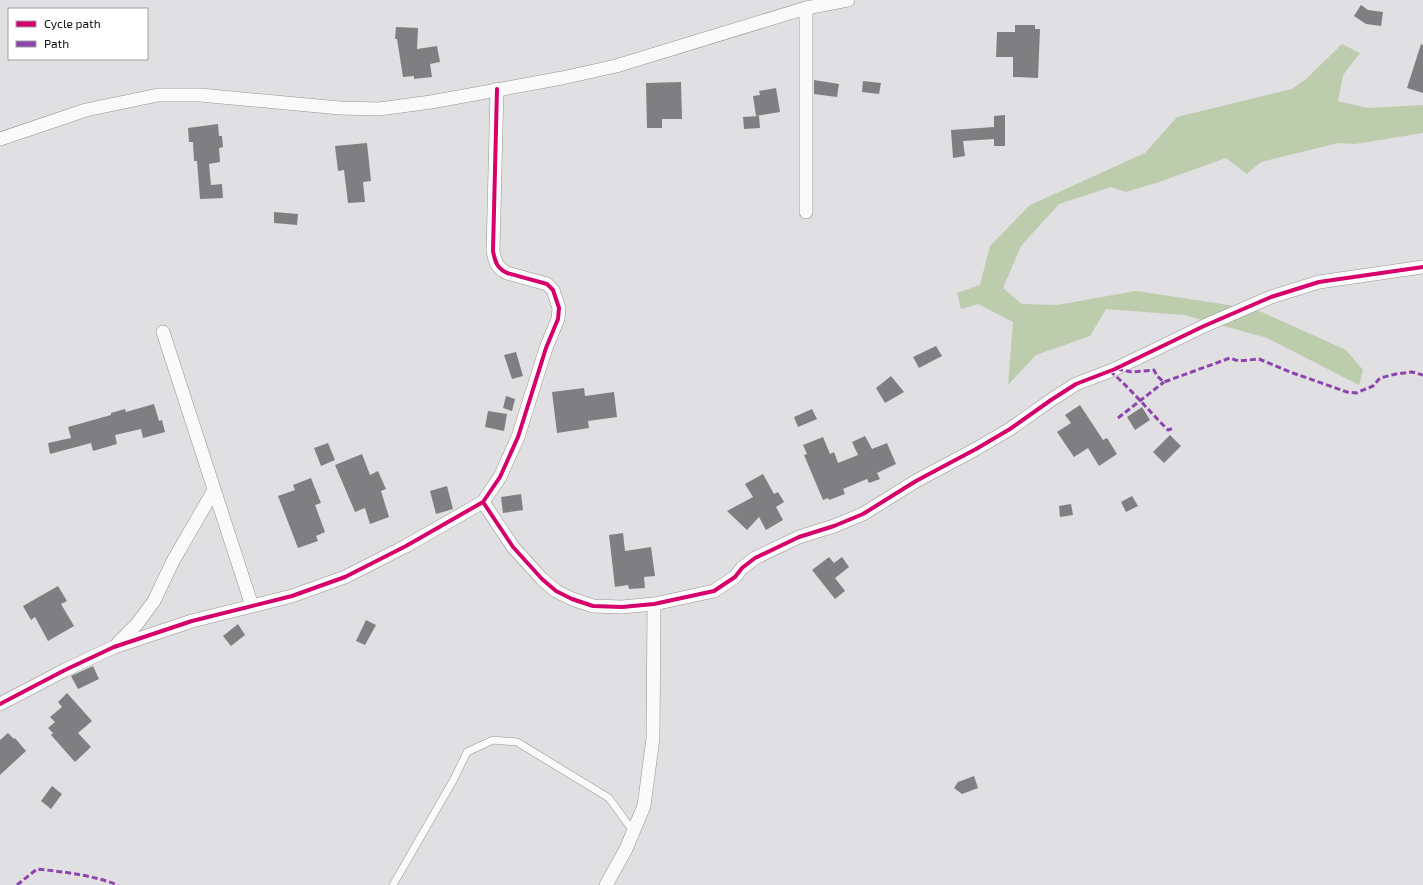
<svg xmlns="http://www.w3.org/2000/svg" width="1423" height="885" viewBox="0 0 1423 885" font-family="'Exo 2',sans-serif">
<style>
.green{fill:#bcccac}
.building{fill:#7f7f81}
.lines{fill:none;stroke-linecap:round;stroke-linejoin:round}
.service-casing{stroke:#959496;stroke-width:8}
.minor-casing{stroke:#959496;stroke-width:14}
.service{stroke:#fafafb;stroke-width:7}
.minor{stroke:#fafafb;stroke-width:13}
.quiet{stroke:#8e44ad;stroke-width:3;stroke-dasharray:6 3;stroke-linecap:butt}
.cycleway-casing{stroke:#fff;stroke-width:6}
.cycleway{stroke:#d6006c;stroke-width:4}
</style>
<rect width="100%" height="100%" fill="#e0dfe2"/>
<path class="green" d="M1342,44l18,9 -17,22 -5,26 30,7 55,-3v28l-68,11 -17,-1 -77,19 -14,12 -21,-16 -67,24 -33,10 -15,-5 -52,17 -38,42 -18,42 19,16 35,1 79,-14 119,18 91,41 17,20 -4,15 -92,-47 -83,-23 -78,-6 -16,27 -54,19 -28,30 5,-63 -35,-18 -17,5 -4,-16 23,-8 10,-39 40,-41 115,-52 32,-36 115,-28 14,-10z"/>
<path class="building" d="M1361,5l7,5 15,2 -2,14 -15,-2 -12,-8z
M1015,25h20v4h5l-2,49 -25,-1v-20h-17l1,-25h18z
M396,27l22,1 -1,21 20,-3 3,16 -10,2 2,13 -18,2v-3l-11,1 -6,-38h-2z
M1421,44l2,1v48l-16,-5z
M814,80l25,4 -2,13 -23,-3z
M863,81l18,2 -2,11 -17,-2z
M681,82l1,37h-20v9h-15l-1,-45z
M776,88l4,24 -24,4 -3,-20 7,-1 -1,-4z
M1005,115v31h-11v-7l-31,2 2,15 -12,2 -2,-28 43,-3v-11z
M759,116l1,12 -16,1 -1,-12z
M218,124l1,12h3l1,11 -4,1 1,14 -11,2 2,21 11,-1 1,14 -23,1 -3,-38h-3l-1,-19h-4l-1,-14z
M367,143l4,38 -8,1 2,20 -17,1 -4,-33 -6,1 -3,-25z
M274,212l24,2 -1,11 -23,-2z
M936,346l6,10 -23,12 -6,-11z
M516,352l7,24 -11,3 -8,-24z
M891,376l13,16 -19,11 -9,-15z
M584,388l1,8 29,-4 3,25 -29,4 1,7 -32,5 -5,-41z
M506,396l9,3 -3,12 -9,-3z
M154,404l5,17 3,-1 3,12 -22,6 -2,-9 -26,6 2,9 -24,7 -2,-8 -41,11 -2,-11 23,-5 -3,-11 43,-12v-2l14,-4 1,3z
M1080,405l23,35 4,-2 10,16 -18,12 -11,-18 -14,9 -17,-25 14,-9 -6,-8z
M1142,407l8,13 -15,10 -8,-13z
M812,409l5,10 -19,8 -4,-10z
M488,411l19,3 -3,17 -19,-4z
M1170,435l11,11 -17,17 -11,-11z
M865,436l7,13 15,-6 9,21 -19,9 3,6 -11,4 -2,-4 -24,10 2,5 -16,6 -1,-2 -5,2 -19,-45 3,-1 -4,-9 20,-8 7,17 4,-2 4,11 20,-8 -6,-13z
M328,443l7,17 -14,6 -7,-18z
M362,454l8,21 8,-4 8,18 -5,2 8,26 -19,7 -5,-16 -10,4 -20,-47z
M763,474l11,20 4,-2 6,10 -8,5 7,13 -17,10 -7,-13 -12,13 -20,-19 26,-14 -8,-13z
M311,478l10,25 -6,2 10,27 -9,4 2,5 -20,7 -20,-52 17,-6 -2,-5z
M447,486l6,23 -17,5 -6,-23z
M521,494l2,16 -20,3 -2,-16z
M1132,496l6,10 -12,6 -5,-10z
M1071,504l2,11 -13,2 -1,-11z
M623,533l2,18 26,-4 4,29 -11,1 1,11 -16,1 -1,-4 -13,2 -6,-52z
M829,557l5,6 8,-6 7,10 -14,11 10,13 -10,8 -23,-29z
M58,586l9,15 -6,3 13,22 -26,15 -13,-24 -4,3 -8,-14z
M366,620l10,5 -11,20 -9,-4z
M238,624l7,11 -14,11 -8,-10z
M93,666l6,13 -21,10 -7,-13z
M67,693l25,28 -14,12 13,14 -16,15 -24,-27 2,-2 -5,-5 7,-6 -5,-5 12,-10 -4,-5z
M8,733l6,6 1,-1 11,13 -26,24v-35z
M974,776l4,12 -16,6 -8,-6 4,-6z
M52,786l10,8 -11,15 -10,-8z"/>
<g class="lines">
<defs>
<path id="service" d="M393,885l61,-106 13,-27 26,-12 24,2 92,56 24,33"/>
<path id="minor" d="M806,8v204
M0,139l86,-29 72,-15h42l140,13 39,1 52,-7 131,-24 54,-12 190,-58 42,-8
M163,332l89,274
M483,502l30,45 29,32 14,12 16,8 21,7 29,1 32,-3 60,-13 21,-14 7,-9 13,-10 44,-21 35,-11 29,-12 53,-33 60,-32 34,-20 41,-29 25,-16 39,-15 89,-43 67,-29 48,-15 104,-15
M118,643l19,-19 17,-23 19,-40 41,-71
M0,704l65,-34 49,-23 78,-26 100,-25 53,-19 61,-31 77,-44 17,-25 18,-40 28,-89 12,-29 1,-11 -6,-18 -6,-6 -40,-11c-10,-5 -12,-11 -14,-22l4,-162
M606,885l20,-36 18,-43 9,-68 1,-134"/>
</defs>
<use href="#service" class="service-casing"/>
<use href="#minor" class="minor-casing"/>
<use href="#service" class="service"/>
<use href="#minor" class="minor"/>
<path class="quiet" d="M1117,369l15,3 22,-2 3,6 7,6 66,-24 8,3 21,-2 31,13 57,20 9,1 17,-7 7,-8 16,-4 16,-2 11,3
M1110,371c21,18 38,39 58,59l6,-2
M1118,418l46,-36
M17,885l20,-16c28,3 55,6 81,16"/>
<defs>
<path id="cycleway" d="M483,502l30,45 29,32 14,12 16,8 21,7 29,1 32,-3 60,-13 21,-14 7,-9 13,-10 44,-21 35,-11 29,-12 53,-33 60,-32 34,-20 41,-29 25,-16 39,-15 89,-43 67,-29 48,-15 104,-15
M0,704l65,-34 49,-23 78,-26 100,-25 53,-19 61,-31 77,-44 17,-25 18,-40 28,-89 12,-29 1,-11 -6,-18 -6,-6 -40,-11c-10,-5 -12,-11 -14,-22l4,-162"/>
</defs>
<use href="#cycleway" class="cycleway-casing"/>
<use href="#cycleway" class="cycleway"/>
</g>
<rect x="8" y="8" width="140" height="52" fill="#ffffff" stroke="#9f9fa0"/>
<rect x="16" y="21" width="20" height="6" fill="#d6006c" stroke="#9f9fa0"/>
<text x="44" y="28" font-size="12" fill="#100f11">Cycle path</text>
<rect x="16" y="41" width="20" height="6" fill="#8e44ad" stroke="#9f9fa0"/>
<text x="44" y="48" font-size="12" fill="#100f11">Path</text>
</svg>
